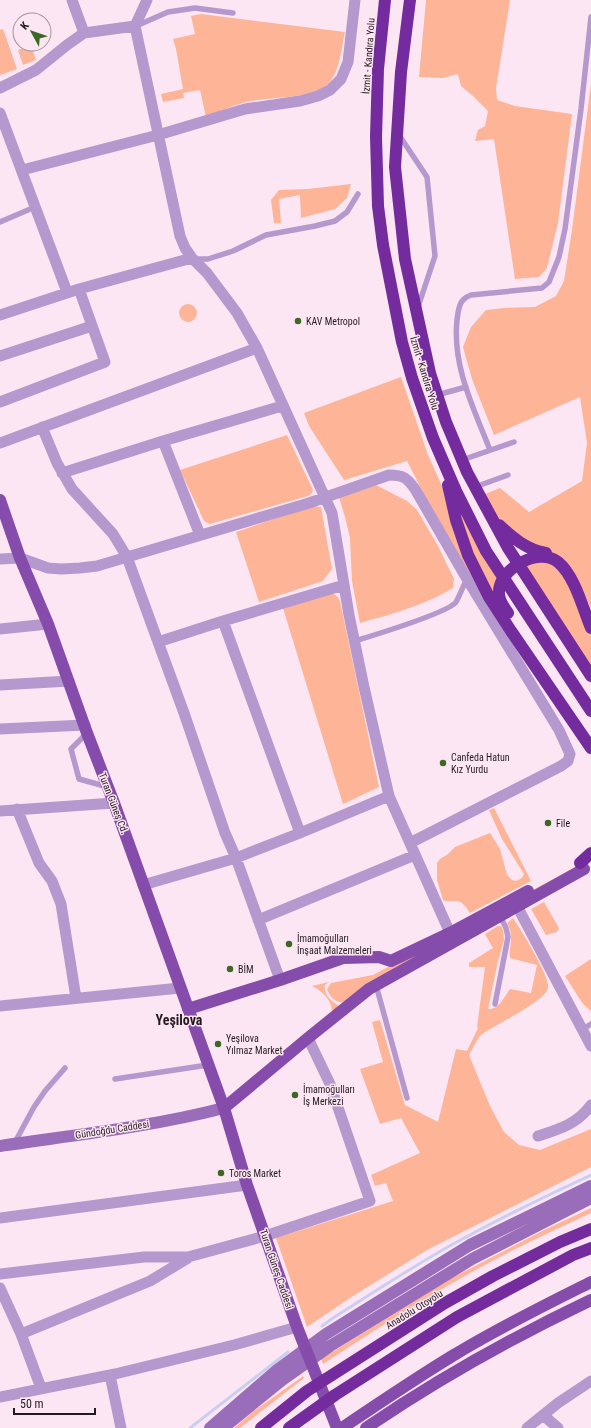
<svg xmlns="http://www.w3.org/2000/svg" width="591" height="1428" viewBox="0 0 591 1428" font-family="'Roboto Condensed',sans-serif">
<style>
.green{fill:#fdb497}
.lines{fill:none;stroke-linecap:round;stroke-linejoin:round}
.stream{stroke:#cacff2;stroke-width:3}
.lane{stroke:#b598cd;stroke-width:5.5}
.street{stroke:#b598cd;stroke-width:11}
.secondary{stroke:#996dba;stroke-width:12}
.primary{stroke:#854cac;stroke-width:12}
.highway{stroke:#732b9e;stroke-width:12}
.poi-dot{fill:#3d6725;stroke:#fde6f4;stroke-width:1.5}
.labels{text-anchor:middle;stroke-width:3;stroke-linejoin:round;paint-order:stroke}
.street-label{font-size:10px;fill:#221a1f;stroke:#fde6f4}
.poi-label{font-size:10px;fill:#221a1f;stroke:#fde6f4;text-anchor:start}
.district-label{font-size:14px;font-weight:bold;fill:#221a1f;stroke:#fde6f4}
</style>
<rect width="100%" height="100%" fill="#fde6f4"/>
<path class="green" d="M426,0h84l-14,88 1,12 18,6 57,8 -14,109 -11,45 -8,9 -24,2 -21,-140 -19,2 3,-11 7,-4 3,-15 -15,-15 -12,-10 -3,-12 -15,4 -24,-1z
M201,14l144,18c-4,17 -5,40 -17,52 -16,15 -56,13 -77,17 -13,2 -32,11 -45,16l-6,-27 -17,3 1,5 -21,4 -2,-8 22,-5 -7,-40 -3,-10 22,-5 -4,-18z
M3,29l14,40 -17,6v-45z
M31,45l5,15 -13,5 -5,-15z
M591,84v524l-16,-34 -7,-10 -11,-9 -17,-4 -48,-37 -9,-19 17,-7 29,24 53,-31 5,-38 -7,-46 -86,38 -22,-56 -9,-32 8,-20 15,-17 18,-2 31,-1 21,-11 8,-15 8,-51z
M351,184l-4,14 -12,11 -34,9 -1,-23 -21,4 2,24h-7l-3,-23 8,-10 29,-1z
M179 313a9 9 0 1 1 18 0a9 9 0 1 1-18 0Z
M401,377l27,78 18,40 39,105 -55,-94 -23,-45 -63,19 -35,-54 -5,-13z
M287,435l26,55 -1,3 -4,3 -98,28 -6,-3 -24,-51z
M376,485l31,16 10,9 21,36 16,33 -1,9c-28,17 -61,26 -93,35l-8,-42 -2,-43 -5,-21 -6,-20z
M312,506l9,1 11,62 -9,12 -64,21 -23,-70z
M458,506l40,73 -3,20 -24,-46z
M547,561l18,14 26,60v32l-68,-103z
M327,593c7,1 10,1 13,8l39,186 -36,17 -60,-196z
M494,808l37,73 -61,32c-4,-6 -8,-13 -16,-12 -5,0 -6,1 -11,-1l-6,-20v-17l3,-4 8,-5 7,-7 35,-14 10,16 7,26 5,5 4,1 6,-3 2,-4 -22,-35 -13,-29z
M591,859v3l-9,6 -236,135c-10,0 -16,-5 -19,-14l4,-6 42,-8z
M544,902l15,26 -2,4 -11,3 -15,-26z
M513,918c7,10 38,60 35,70 -3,14 -54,37 -67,47l-4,5 -8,15 21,51 14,26 15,13 21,5 51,-21v38l-164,83 -74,46 -46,31 -31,-89 117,-37 -7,-18 -11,3 -4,-11 49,-22 -19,-35 -21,6 -20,-55 23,-7 -11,-40 8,-2 25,85 33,17 18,-73 11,2 11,-23 -1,-1 8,-60h-16v-4l24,-15 -8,-14 13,-8h3l2,4 1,10 -6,21 -10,48c11,1 16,-12 22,-20l21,4 6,-28 -27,-7c-1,-7 1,-13 1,-19 0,-6 -1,-11 -4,-16z
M591,959v52l-8,-7 -18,-28z
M329,982l-4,3c-2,9 7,18 15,21l-8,8c1,-13 -9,-23 -20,-28z
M591,1208v5c-48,22 -96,45 -142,72 -43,25 -85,52 -126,79l-2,-5 127,-79 94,-49z
M303,1376l1,2 -64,50h-6l20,-17z"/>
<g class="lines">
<path class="stream" d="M322,1326l11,-8c40,-25 80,-52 122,-75 44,-24 90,-47 136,-68
M190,1428l98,-76"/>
<path class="lane" d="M136,26l32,-14 27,-4 38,5
M399,135l28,42 8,79 -17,51
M0,222l35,-15
M193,259h15l25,-8 33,-16 49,-9 20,-5 12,-9 11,-18
M437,395l29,-8
M490,450c-16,-41 -38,-84 -33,-130 1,-6 1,-15 6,-20 2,-2 5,-4 8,-5l71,-7 7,-6 10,-25 6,-28 16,-120 10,-92
M462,460l52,-18
M475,487l33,-12
M355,641c16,-5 93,-28 101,-39 4,-7 7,-16 11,-23
M87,733l-16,16 8,30 29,8
M376,985l31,113
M495,1004l13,-67 -2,-9 -6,-12
M583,1029l8,-5
M115,1079l93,-14
M14,1144l20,-37 11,-16 20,-23"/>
<path class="street" d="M72,0l12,33
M147,0l-12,26 45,210 5,12 7,10 15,15 30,40 20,35 75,165 17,102 15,72 25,109 61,137
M0,88l36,-18 31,-25 17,-12 51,-7
M0,113l67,179
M22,170l136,-35 87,-26 55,-8 18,-5 12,-6 11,-11 7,-17 7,-62
M0,315l79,-26 113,-31
M0,356l92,-30
M0,402l105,-40 -26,-73
M42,427l15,36 15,26 41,45 14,23 57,156 41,120 11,25 44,122
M163,441l37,94
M0,443l257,-95
M62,473l101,-32 119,-35
M0,559l20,-1 28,10 13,1 19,-1 17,-2 212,-63 80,-28c15,0 18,3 26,14l52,90 92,151 11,24 -2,7 -7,5 -151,77
M0,629l48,-5
M158,642l65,-21
M0,685l69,-4
M0,729l85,-4
M17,809l22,54 13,18 9,23 15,94
M0,811l114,-8
M300,833l-77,-212 121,-36
M143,885l93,-27 64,-25 89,-37
M517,906l74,140
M258,920l157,-65
M0,1006l180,-18
M538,1136c22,-7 39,-12 53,-31
M0,1218l247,-33
M0,1274l144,-17h44l77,-21 105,-35 -40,-117 -22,-46
M0,1288l21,46 20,54
M21,1334l129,-53 38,-23
M110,1375l11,53
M0,1397l115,-23 119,-29 63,-18
M543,1415l15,13
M527,1428l31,-25 33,-22"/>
<path class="secondary" d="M0,1146c75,-11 150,-19 224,-38
M210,1428l67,-58 49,-36 144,-89 121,-59
M223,1428l59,-48 48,-34 142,-87 119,-61"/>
<path class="primary" d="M0,500l20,58 28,66 39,109 27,70 110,305 23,77 50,142 40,101
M188,1009l92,-29 63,-22 36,-1 12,4 59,-28 78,-42
M224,1108l84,-70 61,-49 215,-120
M342,1428c37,-25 74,-50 112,-73 44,-27 91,-50 137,-73
M366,1428c72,-49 147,-91 225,-128"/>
<path class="highway" d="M385,0l-7,69 -2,68 2,69 5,39 19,97 10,36 21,60 23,53 30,60 105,160
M410,0l-9,72 -6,95 10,92 25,114 16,49 21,50 41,76 83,128
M448,485l8,35 12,35 21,42 22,34 80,117
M499,525c14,13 28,25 47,28
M508,613c-4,-6 -9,-12 -9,-19 -2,-24 39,-48 59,-32 17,14 25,47 33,66
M580,863l11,-10
M261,1428l46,-37 138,-88 48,-27 67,-34 31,-13
M289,1428l46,-33 122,-78 116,-62 18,-7"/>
</g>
<g class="poi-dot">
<circle cx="298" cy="321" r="4"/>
<circle cx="443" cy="763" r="4"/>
<circle cx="548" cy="823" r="4"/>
<circle cx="289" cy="944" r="4"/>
<circle cx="230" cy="969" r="4"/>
<circle cx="218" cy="1044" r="4"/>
<circle cx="295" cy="1095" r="4"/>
<circle cx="221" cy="1173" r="4"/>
</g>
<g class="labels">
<g class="street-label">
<text transform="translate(368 56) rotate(-86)" y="4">İzmit - Kandıra Yolu</text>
<text transform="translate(425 373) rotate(73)" y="4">İzmit - Kandıra Yolu</text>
<text transform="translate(114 803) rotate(69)" y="4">Turan Güneş Cd.</text>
<text transform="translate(112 1129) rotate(-9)" y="4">Gündoğdu Caddesi</text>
<text transform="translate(277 1269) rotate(71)" y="4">Turan Güneş Caddesi</text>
<text transform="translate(414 1309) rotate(-32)" y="4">Anadolu Otoyolu</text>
</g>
<g class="poi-label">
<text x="306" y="325">KAV Metropol</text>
<text x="451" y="761">Canfeda Hatun<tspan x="451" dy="12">Kız Yurdu</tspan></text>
<text x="556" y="827">File</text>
<text x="297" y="942">İmamoğulları<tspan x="297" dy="12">İnşaat Malzemeleri</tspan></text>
<text x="238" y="973">BİM</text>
<text x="226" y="1042">Yeşilova<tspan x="226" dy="12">Yılmaz Market</tspan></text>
<text x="303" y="1093">İmamoğulları<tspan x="303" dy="12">İş Merkezi</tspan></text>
<text x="229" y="1177">Toros Market</text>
</g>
<g class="district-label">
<text x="179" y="1025">Yeşilova</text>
</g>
</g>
<g transform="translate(32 32) rotate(310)"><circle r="19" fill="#fde6f4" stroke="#a5949f"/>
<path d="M0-3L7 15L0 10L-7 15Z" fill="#3d6725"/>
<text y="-6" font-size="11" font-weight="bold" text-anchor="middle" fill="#221a1f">K</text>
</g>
<path d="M14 1408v6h81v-6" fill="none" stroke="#221a1f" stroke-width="2"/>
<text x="20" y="1408" font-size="12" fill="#221a1f" stroke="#fde6f4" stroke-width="3" paint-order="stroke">50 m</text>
</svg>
